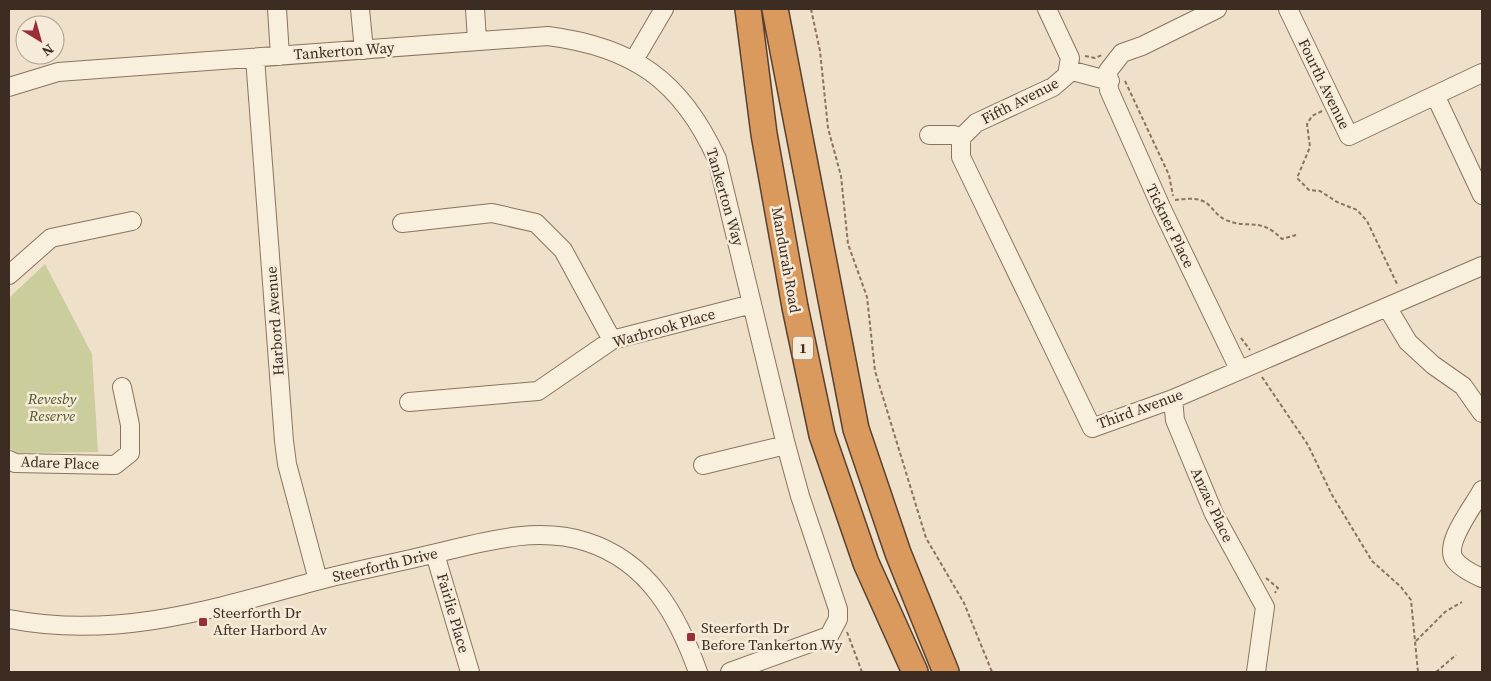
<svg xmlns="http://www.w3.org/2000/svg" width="1491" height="681" viewBox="0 0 1491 681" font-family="'Source Serif 4',serif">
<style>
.green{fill:#cbcd9d}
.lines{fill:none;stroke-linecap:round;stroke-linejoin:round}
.minor-casing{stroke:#8b735e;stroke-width:20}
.highway-casing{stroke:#594131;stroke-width:28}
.path{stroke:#8b735e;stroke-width:2;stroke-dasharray:4 2.5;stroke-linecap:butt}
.minor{stroke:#f9efdd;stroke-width:18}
.highway{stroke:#db9a5d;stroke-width:25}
.poi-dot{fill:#9a2e37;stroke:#f6ebd9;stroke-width:2}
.labels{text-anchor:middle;stroke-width:5;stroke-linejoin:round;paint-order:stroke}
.shield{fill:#f6ebd9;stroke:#746558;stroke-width:1}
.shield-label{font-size:14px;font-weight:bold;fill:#3c2c21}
.street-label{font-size:15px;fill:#3c2c21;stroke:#f6ebd9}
.park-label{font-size:15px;font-style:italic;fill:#4f5828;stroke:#f6ebd9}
.poi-label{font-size:15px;fill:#3c2c21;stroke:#f6ebd9;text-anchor:start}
</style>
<rect width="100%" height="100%" fill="#efe1c9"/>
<path class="green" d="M45,264l47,90 6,98 -80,1 -9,-5v-150z"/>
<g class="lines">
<defs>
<path id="minor" d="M277,9l3,47
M360,9l4,41
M475,9l2,31
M1217,9l-75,37 -20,7 -14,18 1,19 52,117 78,162
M1288,9l61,127 133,-63
M255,58l29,383 3,23 31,116
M634,60l30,-51
M1069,70l41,11
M9,87l49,-15 490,-36c85,11 133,44 169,123l69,286 14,51 38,113v10l-9,17 -99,36
M1435,95l47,100
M929,135h25l7,3
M961,138v19l131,271 81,-29 309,-133
M961,138l15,-15 77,-36 14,-12 3,-17 -23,-49
M402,223l90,-10 44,10 27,27 49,90
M9,275l42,-37 81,-17
M1387,307l21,35 25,23 30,21 19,27
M1173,399l2,21 39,94 51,93 -9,65
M409,402l129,-11 74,-51 140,-36
M9,460l6,3 100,2 15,-12v-28l-8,-38
M703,465l83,-20
M1482,490c-8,16 -38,52 -28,69 6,9 19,15 28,19
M435,554l35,118
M9,619c108,21 204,-10 307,-38 37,-10 75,-17 112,-26 53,-12 106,-30 159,-13 62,20 91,74 111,130"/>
<path id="highway" d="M748,9l16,125 31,173 27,128 44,128 49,109
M775,9l81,420 42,124 48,119"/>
</defs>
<use href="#minor" class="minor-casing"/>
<use href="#highway" class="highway-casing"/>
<path class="path" d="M811,9l9,42 8,77 13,48 7,68 19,53 8,74 51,167 38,65 28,69
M1085,56l10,2 7,-3
M1125,81l44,94 4,21
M1322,111l-10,5 -5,8 3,23 -13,31 12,12 11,1 17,11 20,8 10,11 31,65
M1175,200c10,-1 21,-3 30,2 8,5 11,14 21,18 23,10 33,-4 56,19l14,-4
M1241,338l9,12
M1262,377l46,68 24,50 40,66 29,26 10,13 7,72
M1266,578l12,10 -3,5
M847,632l15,40
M1416,641l29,-29 17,-10
M1436,672l20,-17"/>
<use href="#minor" class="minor"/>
<use href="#highway" class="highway"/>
</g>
<g class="poi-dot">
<rect x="198" y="617" width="10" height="10" rx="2.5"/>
<rect x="686" y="632" width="10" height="10" rx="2.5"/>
</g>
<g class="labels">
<rect class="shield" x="793" y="336.5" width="20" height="23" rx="4"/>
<g class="shield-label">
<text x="803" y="353">1</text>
</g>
<g class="street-label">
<text transform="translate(344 51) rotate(-4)" y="5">Tankerton Way</text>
<text transform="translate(1324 84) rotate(64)" y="5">Fourth Avenue</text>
<text transform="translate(1020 101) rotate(-27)" y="5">Fifth Avenue</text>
<text transform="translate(725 197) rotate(74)" y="5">Tankerton Way</text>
<text transform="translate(1170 226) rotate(64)" y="5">Tickner Place</text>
<text transform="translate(786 260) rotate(80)" y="5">Mandurah Road</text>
<text transform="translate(275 321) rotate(-94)" y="5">Harbord Avenue</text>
<text transform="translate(664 328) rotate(-16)" y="5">Warbrook Place</text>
<text transform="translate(1140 409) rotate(-20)" y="5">Third Avenue</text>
<text transform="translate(60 463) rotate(2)" y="5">Adare Place</text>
<text transform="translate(1212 505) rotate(65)" y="5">Anzac Place</text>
<text transform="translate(385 565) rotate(-13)" y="5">Steerforth Drive</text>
<text transform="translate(453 613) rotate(74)" y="5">Fairlie Place</text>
</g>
<g class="park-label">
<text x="52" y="404">Revesby<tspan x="52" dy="17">Reserve</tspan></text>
</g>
<g class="poi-label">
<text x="213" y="618">Steerforth Dr<tspan x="213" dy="17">After Harbord Av</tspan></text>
<text x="701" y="633">Steerforth Dr<tspan x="701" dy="17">Before Tankerton Wy</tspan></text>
</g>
</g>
<rect width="1491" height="681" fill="none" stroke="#3c2c21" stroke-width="20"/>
<g transform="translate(40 40) rotate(143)"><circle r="24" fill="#f6ebd9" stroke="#ac9f8f"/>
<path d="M0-4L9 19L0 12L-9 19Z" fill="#9a2e37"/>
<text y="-8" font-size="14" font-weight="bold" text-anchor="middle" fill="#3c2c21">N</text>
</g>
</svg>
